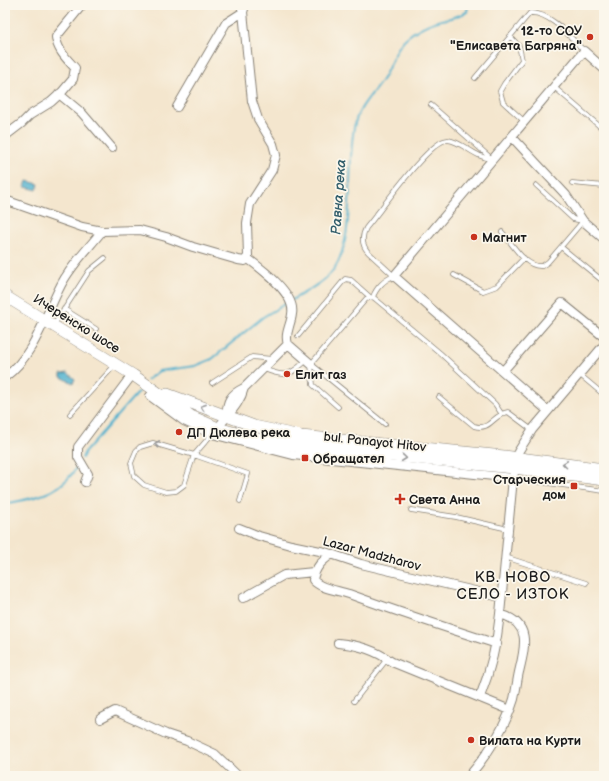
<svg xmlns="http://www.w3.org/2000/svg" width="609" height="781" viewBox="0 0 609 781" font-family="'Balsamiq Sans',sans-serif">
<style>
.water{fill:#4fb1ce;stroke:#366675}
.lines{fill:none;stroke-linecap:round;stroke-linejoin:round}
.stream{stroke:#4fb1ce;stroke-width:2}
.lane-casing{stroke:#888175;stroke-width:5.5}
.street-casing{stroke:#888175;stroke-width:10}
.secondary-casing{stroke:#888175;stroke-width:12}
.lane{stroke:#fff;stroke-width:4}
.street{stroke:#fff;stroke-width:8}
.secondary{stroke:#fff;stroke-width:11}
.oneway{stroke:#999}
.poi-dot{fill:#c8321e;stroke:#fbf7ec;stroke-width:1.5}
.labels{text-anchor:middle;stroke-width:3.5;stroke-linejoin:round;paint-order:stroke}
.poi-label{font-size:13px;font-weight:bold;fill:#1c1c1c;stroke:#fbf7ec;text-anchor:start}
.street-label{font-size:13px;fill:#1c1c1c;stroke:#fbf7ec}
.water-label{font-size:14px;font-style:italic;fill:#335f6c;stroke:#fbf7ec}
.quarter-label{font-size:15px;letter-spacing:1px;fill:#1c1c1c;stroke:#fbf7ec}
</style>
<rect width="100%" height="100%" fill="#fbf7ec"/>
<filter id="ink" filterUnits="userSpaceOnUse"><feTurbulence type="fractalNoise" baseFrequency=".025" numOctaves="2"/><feDisplacementMap in="SourceGraphic" scale="8" xChannelSelector="R" yChannelSelector="G"/><feConvolveMatrix kernelMatrix="1 2 1 2 8 2 1 2 1" color-interpolation-filters="sRGB"/></filter>
<filter id="wash" filterUnits="userSpaceOnUse"><feTurbulence type="fractalNoise" baseFrequency=".012" numOctaves="4" result="noise"/><feDisplacementMap in="SourceGraphic" scale="16" xChannelSelector="R" yChannelSelector="G"/><feGaussianBlur stdDeviation="0.9" result="paint"/><feColorMatrix in="noise" values="0 0 0 0 0 0 0 0 0 0 0 0 0 0 0 0 0 1.4 0 .05"/><feComposite in="paint" operator="in"/></filter>
<g filter="url(#wash)">
<rect width="100%" height="100%" fill="#f4e6ce"/>
<path class="water" d="M27,181l12,3 -2,6 -12,-3z
M68,373l7,6 -2,4 -12,-6v-3z"/>
<g class="lines">
<path class="stream" d="M292,300c13,-8 28,-15 38,-26 28,-29 15,-111 25,-151 4,-17 18,-29 27,-43 8,-12 12,-30 22,-40 11,-11 29,-19 43,-21 9,-2 12,-3 20,-7l1,-7
M147,380l12,-9 36,-5 17,-7 51,-42 25,-15
M82,458l3,-6 53,-60
M5,504c32,-7 58,-10 74,-41"/>
</g>
</g>
<g filter="url(#ink)">
<g class="lines">
<defs>
<path id="lane" d="M510,36l9,10 3,14 -18,24 -4,7 3,11 22,20
M475,78l55,-65c21,-1 41,25 54,38
M554,87l50,43
M431,105l61,54
M572,183l32,3
M502,232c10,11 23,36 40,34l6,-4 35,-41 -10,-2 -37,-34
M561,247l43,35
M454,275l29,16 14,-5 27,-28
M394,276l-26,-24c-6,-7 -7,-15 -2,-24 13,-15 64,-89 82,-88 15,2 27,18 44,19
M373,297c3,-9 12,-18 21,-21
M64,309l32,20
M54,325l35,-54 16,-13
M298,336l47,-57 6,1 19,17
M311,364l74,60
M264,369c22,9 25,7 43,-9
M579,374l25,21
M212,383l40,-26 20,2
M439,397l35,29c17,5 18,-11 34,-14l24,18
M338,407l-25,-22 -2,-21 55,-65 7,-2 67,56 55,51 6,9
M70,414l46,-50
M212,434l-18,21 -10,30 -8,6 -10,1 -22,-7 -10,-9 -3,-13 5,-12 4,-4 13,-4 41,12 54,19 -8,27
M513,478l91,13
M411,510l45,7 52,12
M505,557l81,26
M354,701l33,-42"/>
<path id="street" d="M59,94l23,19 30,35
M177,107l49,-84 17,-11 1,-3
M5,136l17,-13 8,-8 21,-13 11,-10 11,-13 2,-11c-8,-9 -18,-18 -19,-31l26,-32
M512,137l54,58 17,26 21,18
M5,200l77,27 20,4c-14,18 -31,34 -41,54 -16,31 -27,71 -56,92
M102,231l38,-1 26,7 27,10 45,13 7,1 3,-5 -1,-33 3,-19 22,-34 4,-15 -3,-11 -15,-25 -6,-18 -9,-89 -2,-7
M247,258c15,11 49,36 45,56 -1,11 -8,20 -4,30
M503,371l59,-68 42,34
M150,396l34,25 28,13 81,21 220,23
M548,411l-154,-135 190,-225 20,18
M227,416c-1,-15 4,-22 17,-28l44,-44 23,20
M218,428c10,-14 22,-24 26,-40
M85,482l3,-8 -10,-17v-10l54,-72
M239,528l20,8 32,9 34,7 36,12 139,33
M332,554c-10,7 -17,13 -19,26 8,9 24,10 36,14 49,18 98,34 148,50
M243,598l41,-23 30,-3
M338,643c21,2 37,7 54,19l118,48
M480,697c11,-28 17,-53 20,-83
M100,719l15,-8 51,23 21,7 28,13 23,22
M469,776c19,-22 36,-48 45,-77 2,-9 3,-18 5,-27 6,-25 13,-49 -19,-58l13,-136 5,-26 14,-22 72,-85"/>
<path id="secondary" d="M5,296l128,79 58,41 27,12 35,10 47,9 214,21 90,12
M167,394l87,32 47,10 203,20 100,13"/>
</defs>
<use href="#lane" class="lane-casing"/>
<use href="#street" class="street-casing"/>
<use href="#secondary" class="secondary-casing"/>
<use href="#lane" class="lane"/>
<use href="#street" class="street"/>
<use href="#secondary" class="secondary"/>
</g>
<defs><path id="oneway-chevron" d="M-2-3.5L2.5 0L-2 3.5" fill="none" stroke-width="1.6" stroke-linecap="round" stroke-linejoin="round"/></defs>
<g class="oneway">
<use href="#oneway-chevron" transform="translate(203 407) rotate(-160)"/>
<use href="#oneway-chevron" transform="translate(157 444) rotate(-172)"/>
<use href="#oneway-chevron" transform="translate(404 458) rotate(6)"/>
<use href="#oneway-chevron" transform="translate(565 464) rotate(-173)"/>
</g>
</g>
<g class="poi-dot">
<circle cx="590" cy="37" r="4"/>
<circle cx="474" cy="237" r="4"/>
<circle cx="287" cy="374" r="4"/>
<circle cx="179" cy="432" r="4"/>
<rect x="301" y="454" width="8" height="8" rx="2"/>
<rect x="570" y="482" width="8" height="8" rx="2"/>
<path d="M398 493h4v4h4v4h-4v4h-4v-4h-4v-4h4z"/>
<circle cx="471" cy="740" r="4"/>
</g>
<g class="labels">
<g class="poi-label">
<text x="582" y="35" text-anchor="end">12-то СОУ<tspan x="582" dy="15">"Елисавета Багряна"</tspan></text>
<text x="482" y="242">Магнит</text>
<text x="295" y="379">Елит газ</text>
<text x="187" y="437">ДП Дюлева река</text>
<text x="313" y="463">Обращател</text>
<text x="566" y="484" text-anchor="end">Старческия<tspan x="566" dy="15">дом</tspan></text>
<text x="409" y="504">Света Анна</text>
<text x="479" y="745">Вилата на Курти</text>
</g>
<g class="street-label">
<text transform="translate(77 323) rotate(32)" y="5">Ичеренско шосе</text>
<text transform="translate(375 441) rotate(6)" y="5">bul. Panayot Hitov</text>
<text transform="translate(372 553) rotate(15)" y="5">Lazar Madzharov</text>
</g>
<g class="water-label">
<text transform="translate(338 197) rotate(-86)" y="5">Равна река</text>
</g>
<g class="quarter-label">
<text x="513" y="582">КВ. НОВО<tspan x="513" dy="17">СЕЛО - ИЗТОК</tspan></text>
</g>
</g>
<rect width="609" height="781" fill="none" stroke="#fbf7ec" stroke-width="20"/>
</svg>
